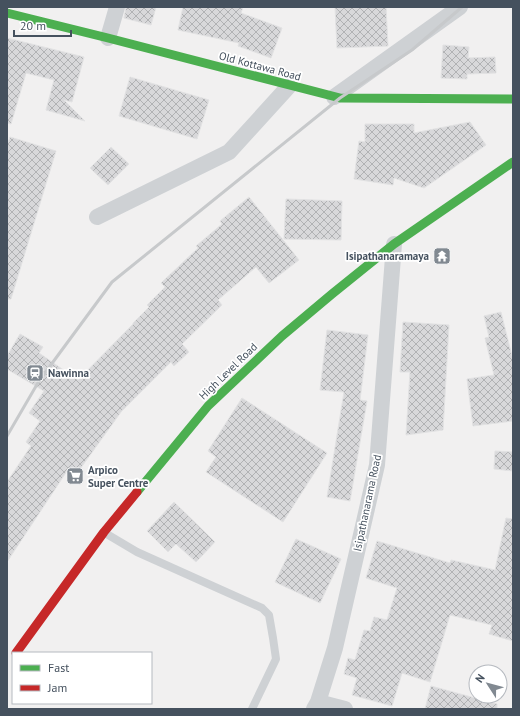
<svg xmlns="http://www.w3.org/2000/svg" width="520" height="716" viewBox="0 0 520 716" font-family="'PT Sans',sans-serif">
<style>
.building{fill:url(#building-cross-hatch);stroke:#e2e2e3}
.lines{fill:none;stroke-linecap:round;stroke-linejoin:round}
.lane{stroke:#ced1d4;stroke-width:8}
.street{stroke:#ced1d4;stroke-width:16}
.fast{stroke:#4caf50;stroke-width:9}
.jam{stroke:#c62828;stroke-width:9}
.rail{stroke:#c7c9cb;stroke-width:3}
.labels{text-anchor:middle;stroke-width:3.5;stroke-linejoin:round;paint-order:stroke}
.street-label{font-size:11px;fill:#45515e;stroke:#fff}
.poi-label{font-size:11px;font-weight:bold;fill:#45515e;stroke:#fff;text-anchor:start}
</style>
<defs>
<pattern id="building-cross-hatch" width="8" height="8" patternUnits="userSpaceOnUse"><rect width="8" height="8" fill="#d8d8da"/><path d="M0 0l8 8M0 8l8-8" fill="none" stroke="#b1b2b4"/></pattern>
</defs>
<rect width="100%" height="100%" fill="#f1f0f0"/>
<path class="building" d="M126,7h30l-5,18 -27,-7z
M183,7h60l-2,6 41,15 -11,30 -33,-12 1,-3 -61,-13z
M335,7h51l2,39 -51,2z
M7,38l77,19 -12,45 -8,-2 21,21 -39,-11 8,-30 -28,-7 -15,51 -4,-1z
M443,45l26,2 -1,11 27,-1 1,16 -29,1v5l-26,-1z
M130,77l79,23 -12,39 -78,-23z
M470,122l16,23 -62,43 -30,-10 -1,7 -39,-6 5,-38 6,1v-18h49v9z
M10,137l46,14 -45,148h-4v-154z
M111,147l18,17 -21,21 -18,-17z
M249,197l50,63 -30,23 -13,-16 -38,33 4,5 -40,39 7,8 -15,14 -3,-4 -50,50 -46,64 -8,-5 -60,91v-80l24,-36 -5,-4 14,-21 -11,-8 15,-22 -37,-22v-13l13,-22 23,13 -4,6 39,27 55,-56v-1l16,-16 -2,-2 18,-18 -4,-4 37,-35 -2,-2 26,-22 -2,-3z
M286,199l56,2 -1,39 -57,-1z
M501,312l12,48v61l-40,5 -6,-47 27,-4 -9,-37 4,-1 -5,-21z
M403,322l46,3 -6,105 -37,5 4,-63h-10z
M327,330l41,5 -8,65 7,1 -17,100 -23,-4 17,-105 -24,-2z
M242,398l85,55 -44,69 -77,-50 10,-15 -8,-6z
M495,451l18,1v19l-19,-2z
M174,502l41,40 -19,20 -20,-18 -8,8 -21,-21z
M506,518l7,1v122l-24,-7 3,-9 -42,-10 -20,67 -28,-9 -10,33 -40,-11 5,-17 -13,-4 4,-16 7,2 9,-30 6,1 4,-14 13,3 10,-32 -31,-10 11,-37 73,22 1,-3 44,10z
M296,539l45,20 -21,44 -45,-21z
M431,686l66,18v5h-72z"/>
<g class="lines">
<path class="lane" d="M105,533l32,19 125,56 7,7 4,23 3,21 -24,50"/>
<path class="street" d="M108,38l9,-31
M334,97l126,-90
M97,217l132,-65 60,-66
M318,702l27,7
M314,709l4,-7 17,-54 42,-183 17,-221"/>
<path class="fast" d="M7,13l101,25 232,60 173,1
M137,492l71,-86 74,-70 50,-42 62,-50 119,-82"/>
<path class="jam" d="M16,653l88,-121 33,-40"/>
<path class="rail" d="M7,436l32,-55 73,-99 228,-184 72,-48 50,-43"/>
</g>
<defs>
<symbol id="temple-square" viewBox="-11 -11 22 22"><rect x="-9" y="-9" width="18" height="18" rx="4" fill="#818991" stroke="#fff"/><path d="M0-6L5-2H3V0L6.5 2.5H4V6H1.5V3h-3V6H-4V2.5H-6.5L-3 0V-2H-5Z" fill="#fff"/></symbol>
<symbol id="station-square" viewBox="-11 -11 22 22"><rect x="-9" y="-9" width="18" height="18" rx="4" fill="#818991" stroke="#fff"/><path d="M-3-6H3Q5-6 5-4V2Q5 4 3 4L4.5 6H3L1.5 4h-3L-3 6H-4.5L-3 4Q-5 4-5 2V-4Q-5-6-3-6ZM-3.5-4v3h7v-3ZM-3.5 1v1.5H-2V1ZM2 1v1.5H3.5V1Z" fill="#fff"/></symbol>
<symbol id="supermarket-square" viewBox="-11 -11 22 22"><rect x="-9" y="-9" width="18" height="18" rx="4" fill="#818991" stroke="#fff"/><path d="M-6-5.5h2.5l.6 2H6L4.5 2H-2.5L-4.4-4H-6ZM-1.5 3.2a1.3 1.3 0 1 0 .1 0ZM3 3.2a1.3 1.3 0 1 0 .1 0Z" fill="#fff"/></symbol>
</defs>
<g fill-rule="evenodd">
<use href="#temple-square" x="432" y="246" width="20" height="20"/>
<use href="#station-square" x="25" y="363" width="20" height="20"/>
<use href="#supermarket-square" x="65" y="466" width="20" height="20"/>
</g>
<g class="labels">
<g class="street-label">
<text transform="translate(260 66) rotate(15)" y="4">Old Kottawa Road</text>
<text transform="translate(228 371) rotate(-44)" y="4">High Level Road</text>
<text transform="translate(367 503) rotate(-78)" y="4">Isipathanarama Road</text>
</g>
<g class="poi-label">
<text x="429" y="260" text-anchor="end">Isipathanaramaya</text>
<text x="48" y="377">Nawinna</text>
<text x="88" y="474">Arpico<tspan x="88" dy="13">Super Centre</tspan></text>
</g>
</g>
<rect width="520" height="716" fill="none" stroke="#45515e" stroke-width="16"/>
<rect x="12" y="652" width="140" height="52" fill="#ffffff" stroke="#b5b9bf"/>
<rect x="20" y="665" width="20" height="6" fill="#4caf50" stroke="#b5b9bf"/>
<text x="48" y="672" font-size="12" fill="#45515e">Fast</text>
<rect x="20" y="685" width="20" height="6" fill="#c62828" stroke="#b5b9bf"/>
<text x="48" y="692" font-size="12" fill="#45515e">Jam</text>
<g transform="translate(488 684) rotate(306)"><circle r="19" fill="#ffffff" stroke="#b5b9bf"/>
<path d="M0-3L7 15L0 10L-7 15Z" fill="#818991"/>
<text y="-6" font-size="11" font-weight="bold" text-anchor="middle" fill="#45515e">N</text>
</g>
<path d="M14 30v6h57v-6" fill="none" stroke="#45515e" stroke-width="2"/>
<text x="20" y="30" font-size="12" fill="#45515e" stroke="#ffffff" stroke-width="3" paint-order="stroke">20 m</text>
</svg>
